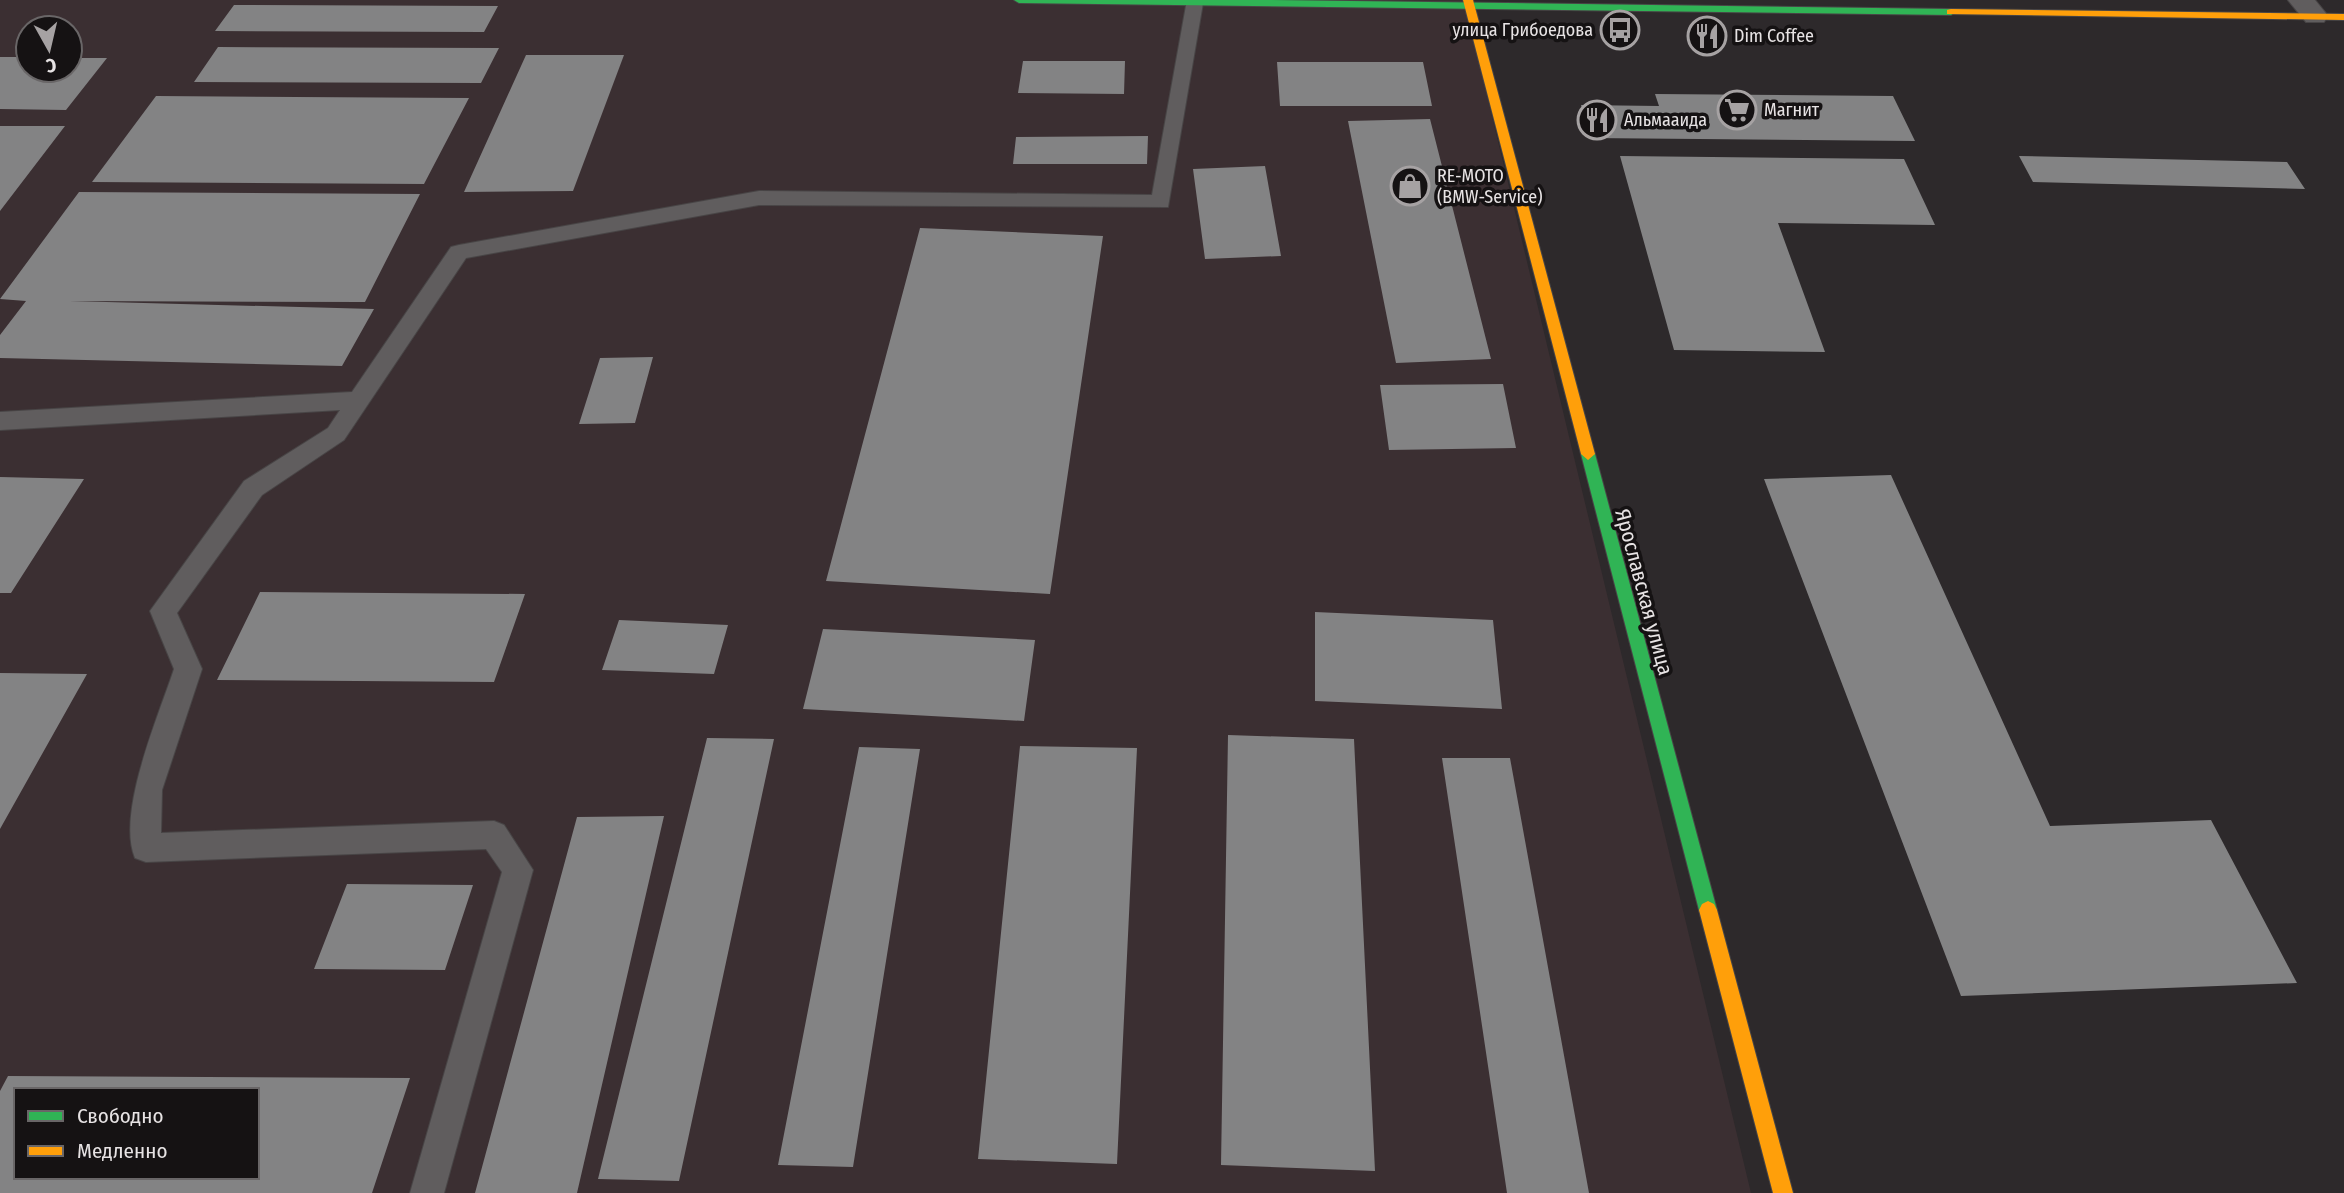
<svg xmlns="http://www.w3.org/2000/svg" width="2344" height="1193" viewBox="0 0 2344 1193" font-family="'Fira Sans Condensed',sans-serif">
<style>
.built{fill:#3b2f32;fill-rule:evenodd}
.building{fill:#838384;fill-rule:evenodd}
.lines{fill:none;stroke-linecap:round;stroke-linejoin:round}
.lane-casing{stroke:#484546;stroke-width:2}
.street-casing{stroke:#484546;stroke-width:2}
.fast-casing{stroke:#484546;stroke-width:2}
.slow-casing{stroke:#484546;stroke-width:2}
.lane{fill:#605d5e;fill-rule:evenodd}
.street{fill:#605d5e;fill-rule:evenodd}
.fast{fill:#30b455;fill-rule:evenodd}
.slow{fill:#ff9f0a;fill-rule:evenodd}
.labels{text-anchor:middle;stroke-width:7;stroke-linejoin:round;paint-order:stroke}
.far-poi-label{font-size:18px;fill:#e7e3e4;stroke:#151213;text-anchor:start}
.street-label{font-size:21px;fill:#e7e3e4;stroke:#151213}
</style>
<rect width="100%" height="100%" fill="#2d292b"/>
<path class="built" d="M0,0h1464l287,1193h-1751zM28,28h42v42h-42zM16,1090h241v87h-241z"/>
<path class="building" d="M234,5l264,1 -14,26 -269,-1z
M218,47l281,1 -18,35 -287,-1z
M526,55h98l-51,136 -109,1z
M0,57h28v13h42v-12h37l-41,52 -66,-1z
M1023,61h102l-1,33 -106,-1z
M1277,62h146l9,44h-152z
M1655,94l238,2 22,45 -326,-3 -8,-33 78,1z
M156,96l313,2 -45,86 -332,-2z
M1430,119l61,240 -95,4 -48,-242z
M0,126h65l-65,85z
M1148,136l-1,28h-134l3,-27z
M1620,156l284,3 31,66 -157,-2 47,129 -151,-2z
M2019,156l268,6 18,27 -272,-7z
M1265,166l16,90 -76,3 -12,-90z
M79,192l341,2 -55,108 -296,-1 305,8 -32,57 -342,-8v-23l26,-34 -26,-2z
M920,228l183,8 -53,358 -224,-13z
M653,357l-18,66 -56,1 21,-66z
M1503,384l13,64 -127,2 -9,-65z
M1891,475l159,351 161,-6 86,163 -336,13 -197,-517z
M0,477l84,2 -73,114h-11z
M260,592l265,2 -31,88 -277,-2z
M1315,612l178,8 9,89 -187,-8z
M619,620l109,5 -14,49 -112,-4z
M823,629l212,11 -11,81 -221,-12z
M0,673l87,1 -87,155z
M1228,735l126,4 21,432 -154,-6z
M707,738l67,1 -95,442 -81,-2z
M1020,746l117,2 -20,416 -139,-5z
M859,747l61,2 -67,418 -75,-2z
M1442,758h68l79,435h-82z
M664,816l-87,377h-102l102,-376z
M347,884l126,1 -28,85 -131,-1z
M8,1076l402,2 -38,115h-372v-102zM16,1090h241v87h-241z"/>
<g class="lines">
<defs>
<path id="lane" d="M1187,0h14l2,3 -35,204 -409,-2 -293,53 -122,182 -82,55 -85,118 25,56 -40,121 -1,43 333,-12 10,4 29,45 -89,323h-34l92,-321 -16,-23 -340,13 -11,-4c-19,-45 24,-143 39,-189l-24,-58 94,-130 84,-53 12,-18 -340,20v-18l352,-20 99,-145 8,-2 300,-54 393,4z"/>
<path id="street" d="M2288,0h27l13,16 -4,6h-18z"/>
<path id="fast" d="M1014,0h258l679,9 5,3 -5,3 -932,-12z
M1588,448l7,6 122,456 -3,6 -6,3 -6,-3 -3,-6 -118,-456z"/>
<path id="slow" d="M1463,0h10l122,454 -7,6 -7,-6z
M1951,9l393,5v6l-397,-6v-4z
M1708,901l6,3 3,6 76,283h-20l-74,-283 3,-6z"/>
</defs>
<use href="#lane" class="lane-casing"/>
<use href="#street" class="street-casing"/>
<use href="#fast" class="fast-casing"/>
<use href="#slow" class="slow-casing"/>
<use href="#lane" class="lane"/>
<use href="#street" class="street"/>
<use href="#fast" class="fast"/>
<use href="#slow" class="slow"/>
</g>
<defs>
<symbol id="bus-ring" viewBox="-11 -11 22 22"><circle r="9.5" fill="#151213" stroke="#a6a2a3" stroke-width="1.5"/><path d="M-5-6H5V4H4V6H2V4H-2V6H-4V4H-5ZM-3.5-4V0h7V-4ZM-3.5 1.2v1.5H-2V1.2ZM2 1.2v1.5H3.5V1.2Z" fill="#a6a2a3"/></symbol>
<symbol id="restaurant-ring" viewBox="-11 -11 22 22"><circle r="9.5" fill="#151213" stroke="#a6a2a3" stroke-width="1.5"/><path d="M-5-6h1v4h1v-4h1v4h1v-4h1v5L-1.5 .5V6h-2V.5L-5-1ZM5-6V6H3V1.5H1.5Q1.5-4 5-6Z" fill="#a6a2a3"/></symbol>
<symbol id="supermarket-ring" viewBox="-11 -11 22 22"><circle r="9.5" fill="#151213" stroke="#a6a2a3" stroke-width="1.5"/><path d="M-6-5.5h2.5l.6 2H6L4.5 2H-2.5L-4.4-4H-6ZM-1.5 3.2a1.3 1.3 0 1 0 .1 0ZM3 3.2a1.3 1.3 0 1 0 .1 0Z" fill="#a6a2a3"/></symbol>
<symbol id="shop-ring" viewBox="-11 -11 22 22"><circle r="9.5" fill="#151213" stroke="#a6a2a3" stroke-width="1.5"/><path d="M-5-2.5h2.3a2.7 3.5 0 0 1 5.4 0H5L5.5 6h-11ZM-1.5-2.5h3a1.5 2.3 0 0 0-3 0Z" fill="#a6a2a3"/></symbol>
</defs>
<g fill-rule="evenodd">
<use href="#bus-ring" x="1598" y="8" width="44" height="44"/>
<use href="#restaurant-ring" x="1685" y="14" width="44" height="44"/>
<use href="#supermarket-ring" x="1715" y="88" width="44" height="44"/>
<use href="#restaurant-ring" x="1575" y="98" width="44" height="44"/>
<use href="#shop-ring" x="1388" y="164" width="44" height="44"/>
</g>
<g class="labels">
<g class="far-poi-label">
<text x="1593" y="36" text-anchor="end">улица Грибоедова</text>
<text x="1734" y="42">Dim Coffee</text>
<text x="1764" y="116">Магнит</text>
<text x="1624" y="126">Альмааида</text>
<text x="1437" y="182">RE-MOTO<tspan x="1437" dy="21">(BMW-Service)</tspan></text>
</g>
<g class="street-label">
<text transform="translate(1644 592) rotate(75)" y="7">Ярославская улица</text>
</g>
</g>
<rect x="14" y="1088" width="245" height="91" fill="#151213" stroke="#696667" stroke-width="2"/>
<rect x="28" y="1111" width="35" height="10" fill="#30b455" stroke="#696667" stroke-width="2"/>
<text x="77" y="1123" font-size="21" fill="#e7e3e4">Свободно</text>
<rect x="28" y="1146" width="35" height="10" fill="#ff9f0a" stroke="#696667" stroke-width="2"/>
<text x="77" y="1158" font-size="21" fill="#e7e3e4">Медленно</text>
<g transform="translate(49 49) rotate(172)"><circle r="33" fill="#151213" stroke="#696667" stroke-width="2"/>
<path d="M0-5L12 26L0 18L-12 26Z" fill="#a6a2a3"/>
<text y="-10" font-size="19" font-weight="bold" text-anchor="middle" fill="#e7e3e4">С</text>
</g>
</svg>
